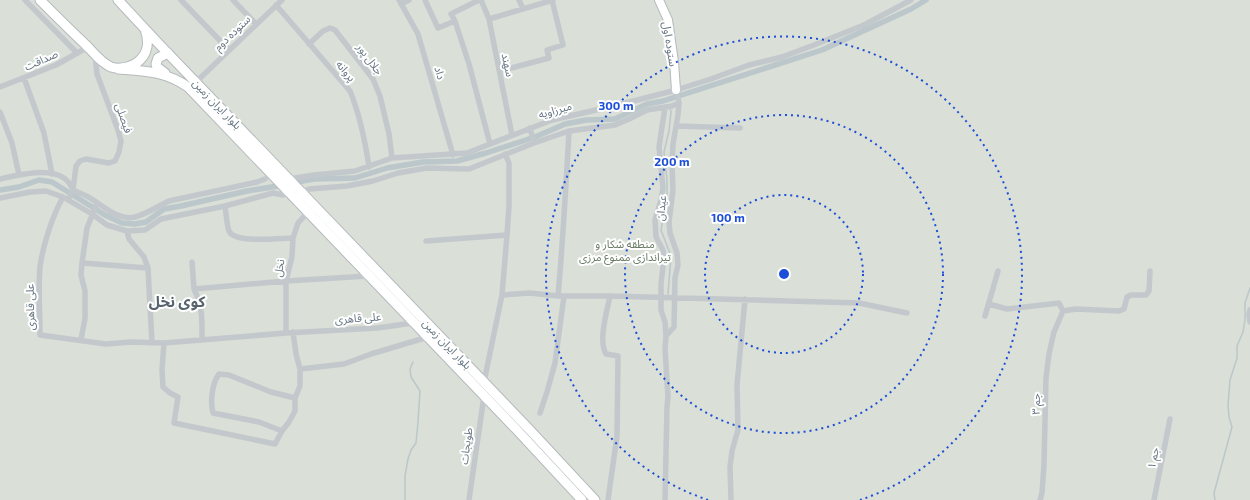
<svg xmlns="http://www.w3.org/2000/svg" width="1250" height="500" viewBox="0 0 1250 500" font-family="'Exo 2','Noto Sans Arabic',sans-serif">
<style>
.green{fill:#dadfd7}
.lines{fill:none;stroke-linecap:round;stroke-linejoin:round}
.stream{stroke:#bbc7cb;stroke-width:1.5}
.canal{stroke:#bbc7cb;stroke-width:5.5}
.secondary-casing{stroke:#b3babf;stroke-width:10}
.primary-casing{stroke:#b5babe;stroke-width:11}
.street{stroke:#c3c8cc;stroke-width:5.5}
.secondary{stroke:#fff;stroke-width:8}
.primary{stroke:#fff;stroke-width:9}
.ring{fill:none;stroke:#1d4ed8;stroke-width:2;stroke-dasharray:2 4}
.labels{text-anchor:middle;stroke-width:4;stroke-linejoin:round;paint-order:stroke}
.street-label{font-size:11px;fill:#657683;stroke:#fff}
.park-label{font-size:11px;fill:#687a64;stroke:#fff}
.district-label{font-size:15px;font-weight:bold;fill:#57646e;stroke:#fff}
.centre{fill:#1d4ed8;stroke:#fff;stroke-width:2}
.ring-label{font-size:12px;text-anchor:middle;font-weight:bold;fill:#1d4ed8;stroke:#fff;stroke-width:4;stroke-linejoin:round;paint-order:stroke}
</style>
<rect width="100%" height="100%" fill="#fafaf8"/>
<path class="green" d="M0,0h1250v500h-1250z"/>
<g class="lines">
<path class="stream" d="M668,294l3,-38 -10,-26 6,-34v-16l-3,-28 5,-21 2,-19 -1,-4
M405,500v-24l3,-17 3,-9 5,-7 2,-21 2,-31 -9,-14 -1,-8 3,-7
M1215,500l-1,-7 18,-66 -3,-10 -1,-12 2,-25 7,-22v-12l6,-14 2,-12v-17l5,-15"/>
<path class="canal" d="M292,183l22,-4 41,-1 32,-10 36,-6 34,-1 29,-8 49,-16 30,-13 21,-4 29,-1 32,-15 16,-3 159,-51 89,-41 15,-9
M0,190l19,-3 20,-7 13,2 53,33 17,8 13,1 11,-2 18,-13 17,-3 66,-15 37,-6"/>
<defs>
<path id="secondary" d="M659,0l9,20 6,42 2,28"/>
<path id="primary" d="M40,0c15,15 30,30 46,45 7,7 15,18 25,22 9,3 22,0 29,-7 9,-9 9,-19 5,-31
M118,0l41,44 369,384 67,72
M118,69c27,2 47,2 70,18l328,342 66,71
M165,73l-8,-6 -1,-3 2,-6 10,-5"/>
</defs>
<use href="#secondary" class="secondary-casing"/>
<use href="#primary" class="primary-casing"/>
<path class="street" d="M25,0l52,53
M181,0l48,50
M233,0l23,24
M399,0l19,34 35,121
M425,0l13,28 17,-7 14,43 21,80
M481,0l8,19 23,116
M519,0l4,9
M401,4l8,-4
M276,5l74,86c10,24 15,49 19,76
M489,19l64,-19
M455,21l-4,-7 28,-14
M309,44l14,-13 7,-3 5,2 38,49 7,17 9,38 3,24
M500,71l49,-13 -2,-8 16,-5 -11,-45
M24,78l20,55 8,41
M196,82l86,-82
M0,87l56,-22 32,-18
M665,107l-6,40 4,41 -2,12 -6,20 1,17 7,13 1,8 -3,26v26l4,12 1,14 -1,13 3,48 -1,10 -2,93
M0,112l12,31 7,32
M677,126l63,2
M530,128l4,15
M0,179c18,-4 48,-12 64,-1 5,3 7,8 9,12l3,-24 4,-5 6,-2 23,4 6,-2 4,-9 2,-11 -3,-11 -21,-56 -2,-19
M289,179l25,-4 41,-4 37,-13 75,-5 85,-33 66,-15 58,-15 35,-11 38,-14 33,-8 32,-12 50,-20 47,-25
M288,192l-5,3 -10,-2 -48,13 -64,13 -16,11 -18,1 -20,-6 -15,-11 -29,-17c-11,20 -20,48 -23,70 -2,23 0,46 0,68l66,9 25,-2 33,1 122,-10 91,-5 36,-5
M302,192l7,-3 38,-3 26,-5 25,-8 29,-5 42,1 65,-26 35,-12 46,-6 14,-6 18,-9 25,-4 7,-3
M0,198l30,-6 16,-1 17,6
M68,200l5,-10c6,3 12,5 17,8 14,8 28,23 45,19 12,-3 23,-11 34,-16l88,-19 8,-3
M225,206c1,6 2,21 4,25 6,13 51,7 64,7
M127,231l2,8 15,18 4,11 4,75
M426,241l81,-6
M192,262l2,27 92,-8 82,-5
M82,263l5,-35 10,-25
M194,289c9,19 8,30 8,51
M502,295l28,-2 28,3h52l249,7 48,10
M558,296c5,-55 8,-110 11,-165
M989,304l18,5 52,-6 4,8 13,-2 43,2 5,-2 3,-12 4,-2h15l3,-4 1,-20
M1250,310l-1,4 1,8
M985,316l13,-45
M286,333v-52l6,-24 1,-19 5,-15 10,-11
M666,336l8,-9 1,-49 3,-13 -1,-12 -7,-20 -1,-11 4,-32 -1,-26 1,-20 5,-29 1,-12 -3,-13
M81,340l4,-22v-27l-4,-16 1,-12 66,5
M164,343l-2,27 1,17 7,6 8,4 -4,26 101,21 7,-13 7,-9 6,-11v-13l5,-12v-17l-4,-15 -3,-22
M300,369l44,-5 27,-10 57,-17
M484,382l18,-87 5,-60 2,-29v-43l-4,-9
M540,413l7,-21 8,-29 9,-67
M282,431l-23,-9 -46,-9c-3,-11 -1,-30 6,-39l10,1 42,17 24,6
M469,500l15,-104
M608,500l9,-64 1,-80 -12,-2c-8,-13 1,-43 4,-58
M731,500l-1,-33 2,-16 6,-21 -1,-45 8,-86
M1040,500l2,-7 2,-28 2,-87 3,-24 5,-22 9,-21
M1154,500l16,-81"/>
<use href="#secondary" class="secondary"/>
<use href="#primary" class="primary"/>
</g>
<g class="ring">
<circle cx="784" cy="274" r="79"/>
<circle cx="784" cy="274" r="159"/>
<path d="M708 500A238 238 0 1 1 860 500"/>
</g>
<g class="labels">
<g class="street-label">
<text transform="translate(232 33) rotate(-44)" y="4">ستوده دوم</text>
<text transform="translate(670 44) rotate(81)" y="4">ستوده اول</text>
<text transform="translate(370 59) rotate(54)" y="4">جلال پور</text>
<text transform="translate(41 60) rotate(-24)" y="4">صداقت</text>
<text transform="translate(508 65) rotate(78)" y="4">سهند</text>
<text transform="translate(346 71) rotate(50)" y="4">پروانه</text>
<text transform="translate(440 73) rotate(74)" y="4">داد</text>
<text transform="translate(217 104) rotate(46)" y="4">بلوار ایران زمین</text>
<text transform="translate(555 110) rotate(-16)" y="4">میرزاویه</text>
<text transform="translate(124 118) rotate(71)" y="4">فیصلی</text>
<text transform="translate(661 208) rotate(-84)" y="4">عیدان</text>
<text transform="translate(279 268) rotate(-79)" y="4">نخل</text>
<text transform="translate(30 307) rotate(-91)" y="4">علی قاهری</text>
<text transform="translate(358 318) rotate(-4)" y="4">علی قاهری</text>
<text transform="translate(447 344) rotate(46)" y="4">بلوار ایران زمین</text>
<text transform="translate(1036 404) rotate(-90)" y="4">جم ۳</text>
<text transform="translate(466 446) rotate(-82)" y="4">طویجات</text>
<text transform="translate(1153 458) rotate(-79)" y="4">جم ۱</text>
</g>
<g class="park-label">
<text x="625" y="248">منطقه شکار و<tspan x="625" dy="13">تیراندازی ممنوع مرزی</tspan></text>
</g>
<g class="district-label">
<text x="177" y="307">کوی نخل</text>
</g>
</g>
<circle cx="784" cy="274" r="6" class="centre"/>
<g class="ring-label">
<text x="616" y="110">300 m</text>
<text x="672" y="166">200 m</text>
<text x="728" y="222">100 m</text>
</g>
</svg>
